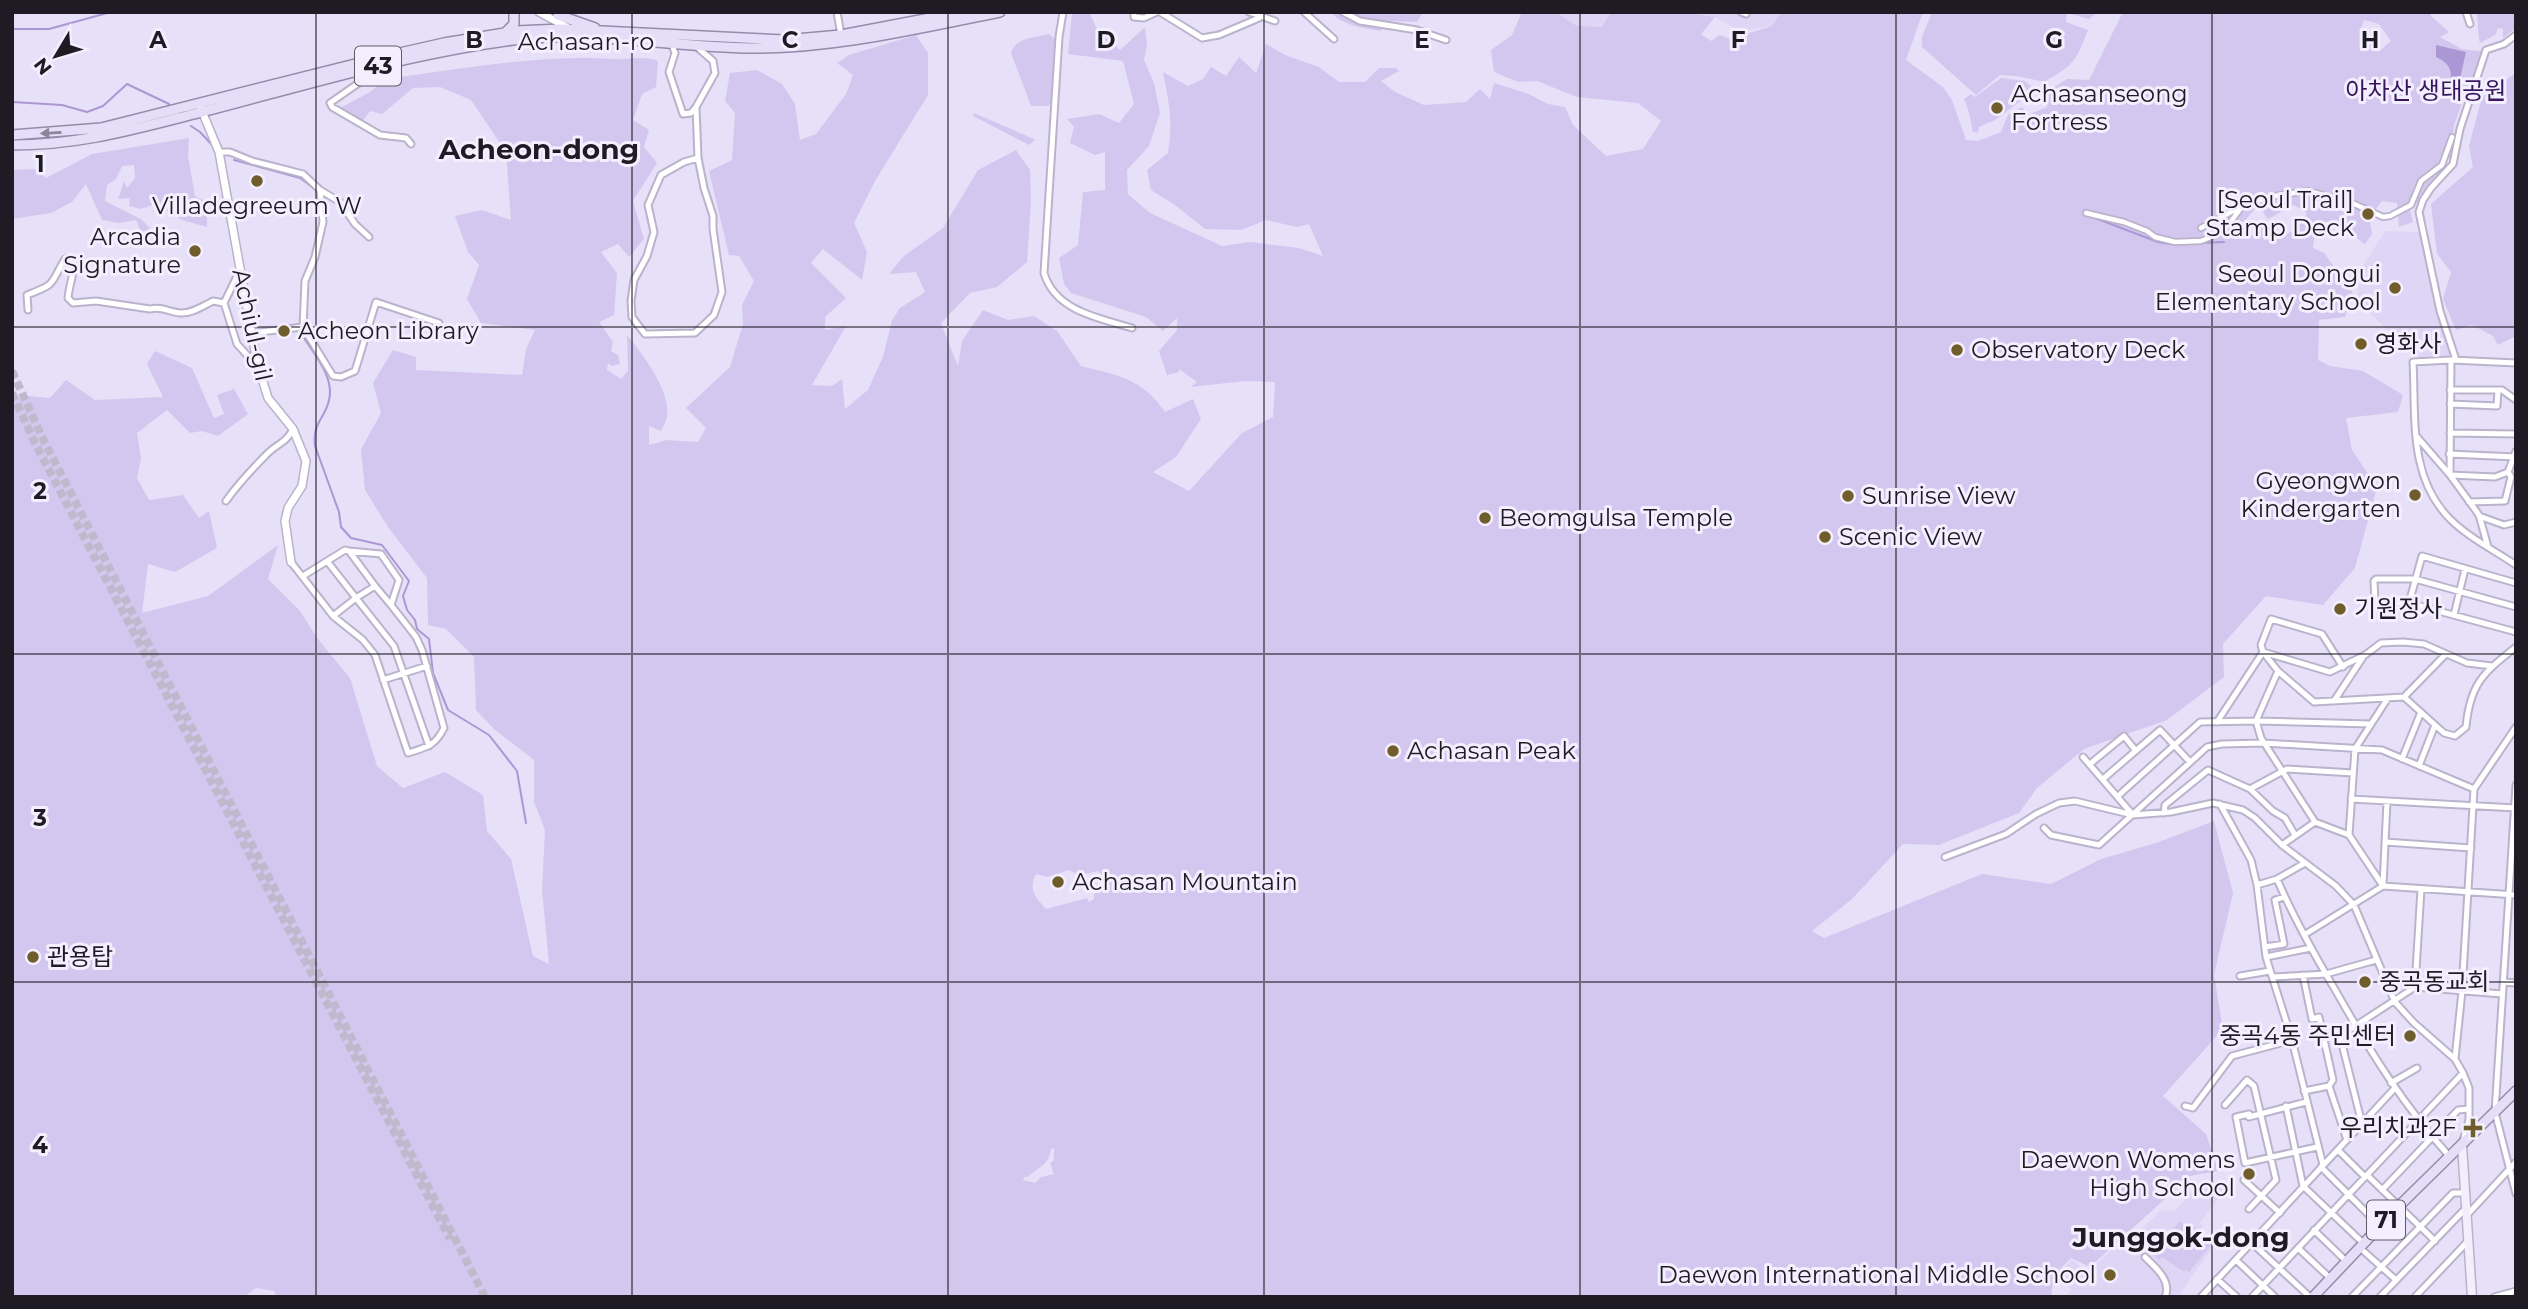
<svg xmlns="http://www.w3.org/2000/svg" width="2528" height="1309" viewBox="0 0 2528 1309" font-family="Montserrat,'Noto Sans KR',sans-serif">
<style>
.built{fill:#dfd5f5}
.green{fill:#d4c7ef;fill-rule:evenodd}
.water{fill:#ac97d5}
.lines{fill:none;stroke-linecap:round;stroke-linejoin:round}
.stream{stroke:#ac97d5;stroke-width:2}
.secondary-tunnel{stroke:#bfb9ce;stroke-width:8;stroke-dasharray:8 4;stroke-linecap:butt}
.pedestrian-casing{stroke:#bab3cb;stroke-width:8}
.minor-casing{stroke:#bab3cb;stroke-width:9}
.tertiary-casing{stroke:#bab3cb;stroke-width:10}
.secondary-casing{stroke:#bab3cb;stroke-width:11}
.primary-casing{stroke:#958bab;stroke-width:12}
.pedestrian{stroke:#fff;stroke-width:4.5}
.minor{stroke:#fff;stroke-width:5}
.tertiary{stroke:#fff;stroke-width:7}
.secondary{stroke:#f2eefb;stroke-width:8}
.primary{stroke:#e6ddf8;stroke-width:9}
.oneway{fill:#8c8699}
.grid{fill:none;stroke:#1e1b24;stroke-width:2;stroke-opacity:0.55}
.poi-dot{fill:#6f5d2b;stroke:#f3effe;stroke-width:2.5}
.labels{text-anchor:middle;stroke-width:6;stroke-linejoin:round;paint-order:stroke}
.shield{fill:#f3effe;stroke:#5e5b65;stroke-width:2}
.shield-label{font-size:23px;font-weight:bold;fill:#1e1b24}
.street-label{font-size:24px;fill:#1e1b24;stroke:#f3effe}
.park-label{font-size:24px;fill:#37165e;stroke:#f3effe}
.poi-label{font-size:24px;fill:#1e1b24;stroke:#f3effe;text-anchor:start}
.quarter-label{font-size:28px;font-weight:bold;fill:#1e1b24;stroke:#f3effe}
.grid-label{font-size:23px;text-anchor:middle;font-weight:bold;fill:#1e1b24;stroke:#f3effe;stroke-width:6;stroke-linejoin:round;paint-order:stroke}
</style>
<rect width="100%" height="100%" fill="#e7e0f9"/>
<path class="built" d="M1556,12h63l-25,25z
M1683,12h98l-9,14 -32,5 -25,-14z
M2385,231l37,1 14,80 16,44 -37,1 -56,-55 -2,-27z
M2201,1181l22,5 1,5 -24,32 3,3 -2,4 14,13 -37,54h-113l6,-7 -13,-16 14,-14 15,12 36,-32 14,-6 24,-24 14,1z"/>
<path class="green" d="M1074,12h15l8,17 23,21 25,-23 2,18 -3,15 10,23 6,30 -11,33 -22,24 1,24 22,19 72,33 28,-4 49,6 24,8 -14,-32 -12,3 -31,-7 -25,10 -36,-1 -30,-24 -24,-15 -4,-20 21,-17c5,-30 1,-51 -5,-81l25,14 15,-7 8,-12 15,9 13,-19 17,16 10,-29 19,11 34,12 20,15h26l14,-14h17l3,3 -18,10 14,11 29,13 42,-3 14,-13 10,10 4,-16 35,11 19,10 17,3 8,18 33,31 37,-7 18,-28 -23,-18 -61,-6 -40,-16 -19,1 -24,-10 -3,-22 21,-15 9,-21 -2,-2h37l21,14 25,1 9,-15h72l32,5 -14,17 10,7 9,-6 10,4 42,-13 9,-14h142l-17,48 37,27 9,13 14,40 12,1 23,-9 7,-17 14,-8 6,8 19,-8 -2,-14 22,-14 22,1 34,-68h308v4l18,16 -9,5 22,12 24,3 -21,43 -11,30 -4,32 -27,41 -10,8 -5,-5 5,21 -14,5 -2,-24 -15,-2 -13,16 3,17 -7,10 -33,-23 -16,3 -3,24 11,5 29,40 -8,24 -26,3 -1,40 12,6 33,5 40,24 -5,17 -52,6 6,32 25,37 -22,81 -32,37 -57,-9 -43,48 1,33 -57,43 -83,29 -47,39 -18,25 -80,32 -36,-1 -51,55 -40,32 12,7 158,-64 69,10 50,-25 55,-16 58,-22 19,72 -19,82 9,54 -60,67 43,38 12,37 -28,5 -100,91 -19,-9 -17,17 -3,22h-1774l-3,-6 -18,-3 -12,9h-232v-897l17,-4 21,2 16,-18 29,20 68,-3 -16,-33 8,-13 37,17 22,50 10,-4 -7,-19 17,-6 14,25 -30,22 -16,-5 -12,2 -23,-23 -30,23 4,26 -4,19 12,22 34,-5 16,23 10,-7 8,37 -42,24 -27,-8 -6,49 66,-17 70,-51 -10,34 32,32 17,27 33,40 27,88 26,22 42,-16 38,23 4,36 24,28 22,97 16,8 -7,-74 3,-60 -11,-28v-42l-40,-31 -18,-19 -2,-53 -28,-28 -18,-4 -1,-47 -39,-51 -23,-37 -4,-41 20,-36 -8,-30 20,-33 23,7v13l106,5 4,-26 9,-19 -54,-7 -14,-24 12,-34 -11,-13 -13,-36 27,-6 29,10 -5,-68 -35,-52 -31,-13 -27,1 -31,26 -12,-3 -11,15 -15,-10 -2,-9 28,-15 15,-13c76,-10 154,-25 230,-20 17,1 26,-4 43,2l-2,26 -14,7 -9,26 16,10 -5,17 13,16 -24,38 11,38 -15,18 -11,-13 -17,8 16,21 -3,42 -15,7 14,20 -2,9 7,4 2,9 -8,2 -4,-3 -1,7 14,9 7,-8 -1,-36c14,17 44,56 40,80 0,5 -4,11 -6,16l-12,-5v19l18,-5 31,2 8,-14 -20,-20 44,-41 13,-43 -1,-19 12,-24 -15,-25 -10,-1 -20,-84 23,-11 3,-47 -10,-12 5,-28 27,-3 25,14 13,20 5,36 16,-6 30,-40 7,-19 -16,-12 12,-8 67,-20 12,18v42l-53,86 -21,42 13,29 -5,28 -39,-31 -12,14 35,35 -21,19v13l21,-4 -34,59 20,1 10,-7 3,30 23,-19 15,-33 9,-37 8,-12 25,-16 -9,-20 -27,2 15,-18 39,-28 35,-58 38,-20 14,20 1,32 -4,60 -30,25 -27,6 -29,30 17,43 4,-25 21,-31 25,10 26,-4 23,15 24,35c36,9 62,13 84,46l28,-13 8,20 -25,38 -23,15 36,19 53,-58 31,-16 2,-35 -29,-1 -56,6 7,-5 -18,-13v3l-12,3 -8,-24 18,-21v-12l-14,13 -17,-14 -75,-24 -7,-9 -5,-26 19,-13 5,-53 22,-2v-38l-10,3 -25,-12 4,-16 -7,-8 32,-5 20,9 15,-19 -11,-43 -55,-7 4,-40zM2364,20l15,4 12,17 -13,11 -18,-21zM2258,205l10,14 26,-14 13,8c-14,19 -19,24 -43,27l1,-13 -4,-1 -3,10 -9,-1 -6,-12zM1069,870c8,7 20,3 29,1l7,7 1,6 -12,10v5l-5,3 -2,-4 -41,11c-11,-12 -18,-20 -10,-35l11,3zM1054,1148v12l-4,3 4,11 -13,3 -6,6 -12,-3 1,-3h4c12,-12 20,-10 23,-28z
M1331,12h92l-6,10 -30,-1 -6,10c-17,-3 -39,-5 -50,-19z
M1932,12h166l-9,7 -22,-6 -1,9 22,8c-12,31 -14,35 -44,52l-27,-6 -17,-1 -24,20 -54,-48v-10z
M2476,12h40v16l-13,10v-9l-5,-1 -3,7 -15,8c-3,-10 -1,-20 -4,-31z
M1049,34l7,6 -4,62 -4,4h-17l-20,-53c5,-16 23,-15 38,-19z
M2516,73v263l-18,9 -5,-9 -21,-11 -16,5 -13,-31 8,-27 -14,-18 -6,-50 42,-37 -4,-21 13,-49z
M2001,78l24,3 10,9 -40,30 -16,7 -1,6 -6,-2c1,-5 -5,-26 -8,-32l7,-5 4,3z
M974,113l60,26 1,1 -6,5 -56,-29z
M189,138l-1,18 7,40 12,6v25l-25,-7 -27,-16 -14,5 -12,-3 1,-8 -12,1 6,-18 3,7 8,-10 -1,-13 -12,1 -6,13 -9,6 -2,16 36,18 10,10 -10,3 -5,-12 -17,3 -17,-3 -16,-36 -14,18 -21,11 -39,6v-49l23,-1 11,9 46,-24z
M2180,1221l8,7 4,-3 21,18 -24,29 -3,-2 -2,2 -22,-15 -3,3 -9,-8z"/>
<path class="water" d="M2436,45l30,7 -8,36 -9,-4c5,-13 0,-21 -13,-27z"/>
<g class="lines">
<path class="stream" d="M12,29h37l62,-17
M12,102l50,3 25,7 16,-6 24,-22 42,20
M191,126l9,6 14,15
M234,160l66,18 12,9
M2095,218l63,24 11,2 55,-2
M302,335c11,18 33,42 27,65 -4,19 -17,23 -14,46l24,66 2,15 10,11 31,7 27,36 -6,15 4,14 8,10 2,9 12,10 4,34 15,37 41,25 28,36 9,52"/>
<path class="secondary-tunnel" d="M12,371l31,68 442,858
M12,393l24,52 414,794"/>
<defs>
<path id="pedestrian" d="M2086,213l38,9 23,9 8,6 20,5 26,-1 22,-9 18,-24
M2201,228l30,-16 37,-15 40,-6 42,11 33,15 7,-1 21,-11 10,-24 21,-16 10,-28"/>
<path id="minor" d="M837,12l4,23
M1063,12l-4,25 -15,236c11,38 55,45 88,55
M1134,12v5l10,1 13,-6
M1160,12l42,26 17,-3 40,-17
M1249,12l26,9
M1304,12l30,27
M1343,12l17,9 57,9 29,10
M1741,12l5,2
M2466,12l4,12
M671,42l4,11 -6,19 14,42 8,-1 5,-6 19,-34 -2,-12 -16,-14
M360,72l3,8 -33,23 2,4 48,28 26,3 5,6
M696,107l2,51 -14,4 -23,13 -13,30 6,27 -7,24 -13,24 -3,21 1,16 13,17 50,-1 19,-18 8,-23 -9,-63v-13l-9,-28 -6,-30
M219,152h11l22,9 51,13 17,16 3,32 -8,35 -10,24 -2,46 30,49 8,1 14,-6 21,-69 63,21
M320,190l20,12 15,22 14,13
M224,303l13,41 21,23
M28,310l-1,-15c31,-12 22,-10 38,-36l4,-1 5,5c0,11 -5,23 -6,35l5,5 23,-2 54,8c12,-3 19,3 30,4 11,1 23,-7 33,-12l11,2 16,-33
M252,333l51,-6
M2451,360l-1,115 45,2 13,-5 8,-21
M2456,360l-16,-49 -21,-99 4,-12 8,-12 22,-24 7,-35 26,-79 18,-6 12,-9
M2516,363l-65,-3 -38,2c3,55 -5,115 37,157 19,19 44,31 66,46
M2450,390h52l14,10
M2450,404l47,2 1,-16
M2450,433l66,1
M2417,437l33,38 29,40 9,32
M2449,454l67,3
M226,501c12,-17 28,-34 42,-48 9,-9 19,-11 25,-24
M2469,502l36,-1 6,-24 -3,-5
M2479,516l25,9 12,-3
M327,561l29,37 -23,18
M291,562l42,54 30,24 12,15 33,98c19,-6 27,-7 36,-25l-22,-78 -6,-13 -25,-32 8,-25 -18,-26 -32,-3
M303,576l42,-26 4,1 26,35 -19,12 38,48 35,100
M375,586l16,19
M2409,603l13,-47 94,27
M2516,607l-101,-28h-39l-2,2 1,21 34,1 107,29
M2454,615l11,-46
M2263,652l15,19 36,31 90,-5 40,36 11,3 11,-9c4,-43 17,-54 50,-80
M2263,652l67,20 35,-17 16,-12 22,-1 21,2 43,19 25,3
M2263,652l-2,-7 10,-26 51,15 21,33
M2278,671l-22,50 5,17 54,84 34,13 34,51
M383,680l44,-14
M2404,697l41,-42
M2334,701l29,-44
M2217,722l46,-70
M2083,757l50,58
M2402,759l19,-47
M2090,764l34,-28 12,15
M2419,766l16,-41
M2103,779l57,-49 30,32
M2516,785l-21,327 21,82
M2250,789l37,-20 66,4
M2474,789l42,-62
M2118,796l82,-74 56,-1 115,3
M2351,799l165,9
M2220,804l31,56 6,25 9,72 26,83 31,125
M2164,813l1,-8 43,-35 42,19 23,22 12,7 10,17
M2044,828l7,7 48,10 108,-98 15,-3 42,-1 118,7 92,39
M2349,835l6,-86 33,-51
M2385,842l86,6
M2282,845l33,-23
M1945,857l61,-23 30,-20 23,-11 16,-2 58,14 38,-3 42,-9 30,7 12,8 27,27 54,41 18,19 41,97 19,21 41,36 8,14 6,15v32l-6,21
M2277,879c17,40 38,77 60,114 34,60 67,113 113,164
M2257,885l20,-6 28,-16
M2383,886l4,-85
M2304,935l79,-49 133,9
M2265,947l19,-3 -9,-44 9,-3
M2266,957l45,-9
M2303,975l9,44 7,-2 14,63 -4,6 18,54
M2240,976l30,-5
M2273,977l53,-3 50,-14
M2503,982l13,1
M2415,987l6,-98
M2415,987l87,7
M2455,1059l7,-68 12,-202
M2391,1083l26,-15
M2304,1091l25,-5
M2306,1102l-57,15v-3l-13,3 9,46 72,-16
M2225,1105l22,-25 7,6 22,94 -27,29
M2185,1106l8,2 39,-52 60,-16
M2286,1106l17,80 60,57
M2362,1124l-22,-88 75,-49
M2338,1150l27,27
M2321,1167l59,59
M2249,1174l-5,6 36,33
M2367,1175l68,66
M2382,1190l76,-80 11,-1
M2467,1215l49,-53
M2314,1230l32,31
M2252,1243l58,54
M2359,1247l37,33
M2298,1248l32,30
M2145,1257c11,11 27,24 20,40
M2236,1260l39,37
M2217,1279l20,18
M2201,1297l194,-209
M2252,1297l211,-224
M2352,1297l101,-104h12
M2380,1297l86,-89
M2415,1297l53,-56
M2494,1297l22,-6"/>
<path id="tertiary" d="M539,12l33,18
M199,104l20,48 38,210 11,36 25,31 13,32 -4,25 -14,22 -3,13 6,41"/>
<path id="secondary" d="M2462,1145l10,152"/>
<path id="primary" d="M558,15l37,13
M506,32l8,-8v-12
M12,135l89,-7 290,-73 53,-12 72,-12 45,-2 223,11 57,-5 121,-23
M12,145c67,0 119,-15 182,-31 105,-27 211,-60 319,-74 78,-10 158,7 237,8 83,1 169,-20 250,-36
M2313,1297l86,-91 117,-115"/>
</defs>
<use href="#pedestrian" class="pedestrian-casing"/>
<use href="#minor" class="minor-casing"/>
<use href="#tertiary" class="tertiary-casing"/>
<use href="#secondary" class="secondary-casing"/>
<use href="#primary" class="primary-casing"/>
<use href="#pedestrian" class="pedestrian"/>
<use href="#minor" class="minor"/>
<use href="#tertiary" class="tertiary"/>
<use href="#secondary" class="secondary"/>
<use href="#primary" class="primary"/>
</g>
<defs><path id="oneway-solid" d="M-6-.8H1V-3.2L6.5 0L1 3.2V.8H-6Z" transform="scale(1.75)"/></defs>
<use class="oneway" href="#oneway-solid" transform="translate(51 133) rotate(177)"/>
<path class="grid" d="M316,12v1285M632,12v1285M948,12v1285M1264,12v1285M1580,12v1285M1896,12v1285M2212,12v1285M12,327h2504M12,654h2504M12,982h2504"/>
<g class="poi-dot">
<circle cx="1997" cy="108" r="7"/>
<circle cx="257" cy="181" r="7"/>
<circle cx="2368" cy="214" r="7"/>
<circle cx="195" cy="251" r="7"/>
<circle cx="2395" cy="288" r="7"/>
<circle cx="284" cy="331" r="7"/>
<circle cx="2361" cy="344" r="7"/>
<circle cx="1957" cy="350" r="7"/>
<circle cx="2415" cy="495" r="7"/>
<circle cx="1848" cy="496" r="7"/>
<circle cx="1485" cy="518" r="7"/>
<circle cx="1825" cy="537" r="7"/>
<circle cx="2340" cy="609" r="7"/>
<circle cx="1393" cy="751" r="7"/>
<circle cx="1058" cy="882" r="7"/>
<circle cx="33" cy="957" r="7"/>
<circle cx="2365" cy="982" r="7"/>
<circle cx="2410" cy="1036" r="7"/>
<path d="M2469.5 1117.5h7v7h7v7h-7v7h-7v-7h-7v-7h7z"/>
<circle cx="2249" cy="1174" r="7"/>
<circle cx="2110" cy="1275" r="7"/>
</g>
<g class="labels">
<g class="shield">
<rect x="355" y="46.5" width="46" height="39" rx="5"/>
<rect x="2367" y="1200.5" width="38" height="39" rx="5"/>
</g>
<g class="shield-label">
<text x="378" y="74">43</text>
<text x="2386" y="1228">71</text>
</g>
<g class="street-label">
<text x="586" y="50">Achasan-ro</text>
<text transform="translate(252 325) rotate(78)" y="8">Achiul-gil</text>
</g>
<g class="park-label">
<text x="2426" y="99">아차산 생태공원</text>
</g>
<g class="poi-label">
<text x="2011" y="102">Achasanseong<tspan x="2011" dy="28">Fortress</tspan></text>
<text x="2354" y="208" text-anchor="end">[Seoul Trail]<tspan x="2354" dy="28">Stamp Deck</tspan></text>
<text x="257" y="214" text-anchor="middle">Villadegreeum W</text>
<text x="181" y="245" text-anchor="end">Arcadia<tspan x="181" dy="28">Signature</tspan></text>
<text x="2381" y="282" text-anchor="end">Seoul Dongui<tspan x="2381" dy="28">Elementary School</tspan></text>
<text x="298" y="339">Acheon Library</text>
<text x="2375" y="352">영화사</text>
<text x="1971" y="358">Observatory Deck</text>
<text x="2401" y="489" text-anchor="end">Gyeongwon<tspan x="2401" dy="28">Kindergarten</tspan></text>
<text x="1862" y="504">Sunrise View</text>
<text x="1499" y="526">Beomgulsa Temple</text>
<text x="1839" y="545">Scenic View</text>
<text x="2354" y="617">기원정사</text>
<text x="1407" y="759">Achasan Peak</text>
<text x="1072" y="890">Achasan Mountain</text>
<text x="47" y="965">관용탑</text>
<text x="2379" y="990">중곡동교회</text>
<text x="2396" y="1044" text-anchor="end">중곡4동 주민센터</text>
<text x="2457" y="1136" text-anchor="end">우리치과2F</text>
<text x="2235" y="1168" text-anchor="end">Daewon Womens<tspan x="2235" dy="28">High School</tspan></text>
<text x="2096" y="1283" text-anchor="end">Daewon International Middle School</text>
</g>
<g class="quarter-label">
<text x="539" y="159">Acheon-dong</text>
<text x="2181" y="1247">Junggok-dong</text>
</g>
</g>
<g class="grid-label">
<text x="158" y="48">A</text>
<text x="474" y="48">B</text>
<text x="790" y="48">C</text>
<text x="1106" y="48">D</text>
<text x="1422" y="48">E</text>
<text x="1738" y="48">F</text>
<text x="2054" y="48">G</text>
<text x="2370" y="48">H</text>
<text x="40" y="172">1</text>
<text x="40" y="499">2</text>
<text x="40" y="826">3</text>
<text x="40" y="1153">4</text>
</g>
<rect width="2528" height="1309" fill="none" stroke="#1e1b24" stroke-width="28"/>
<g transform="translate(56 56) rotate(232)" stroke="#f3effe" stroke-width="5" paint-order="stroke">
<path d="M0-5L12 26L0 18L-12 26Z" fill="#1e1b24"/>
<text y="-10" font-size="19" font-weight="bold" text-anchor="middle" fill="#1e1b24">N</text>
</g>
</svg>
